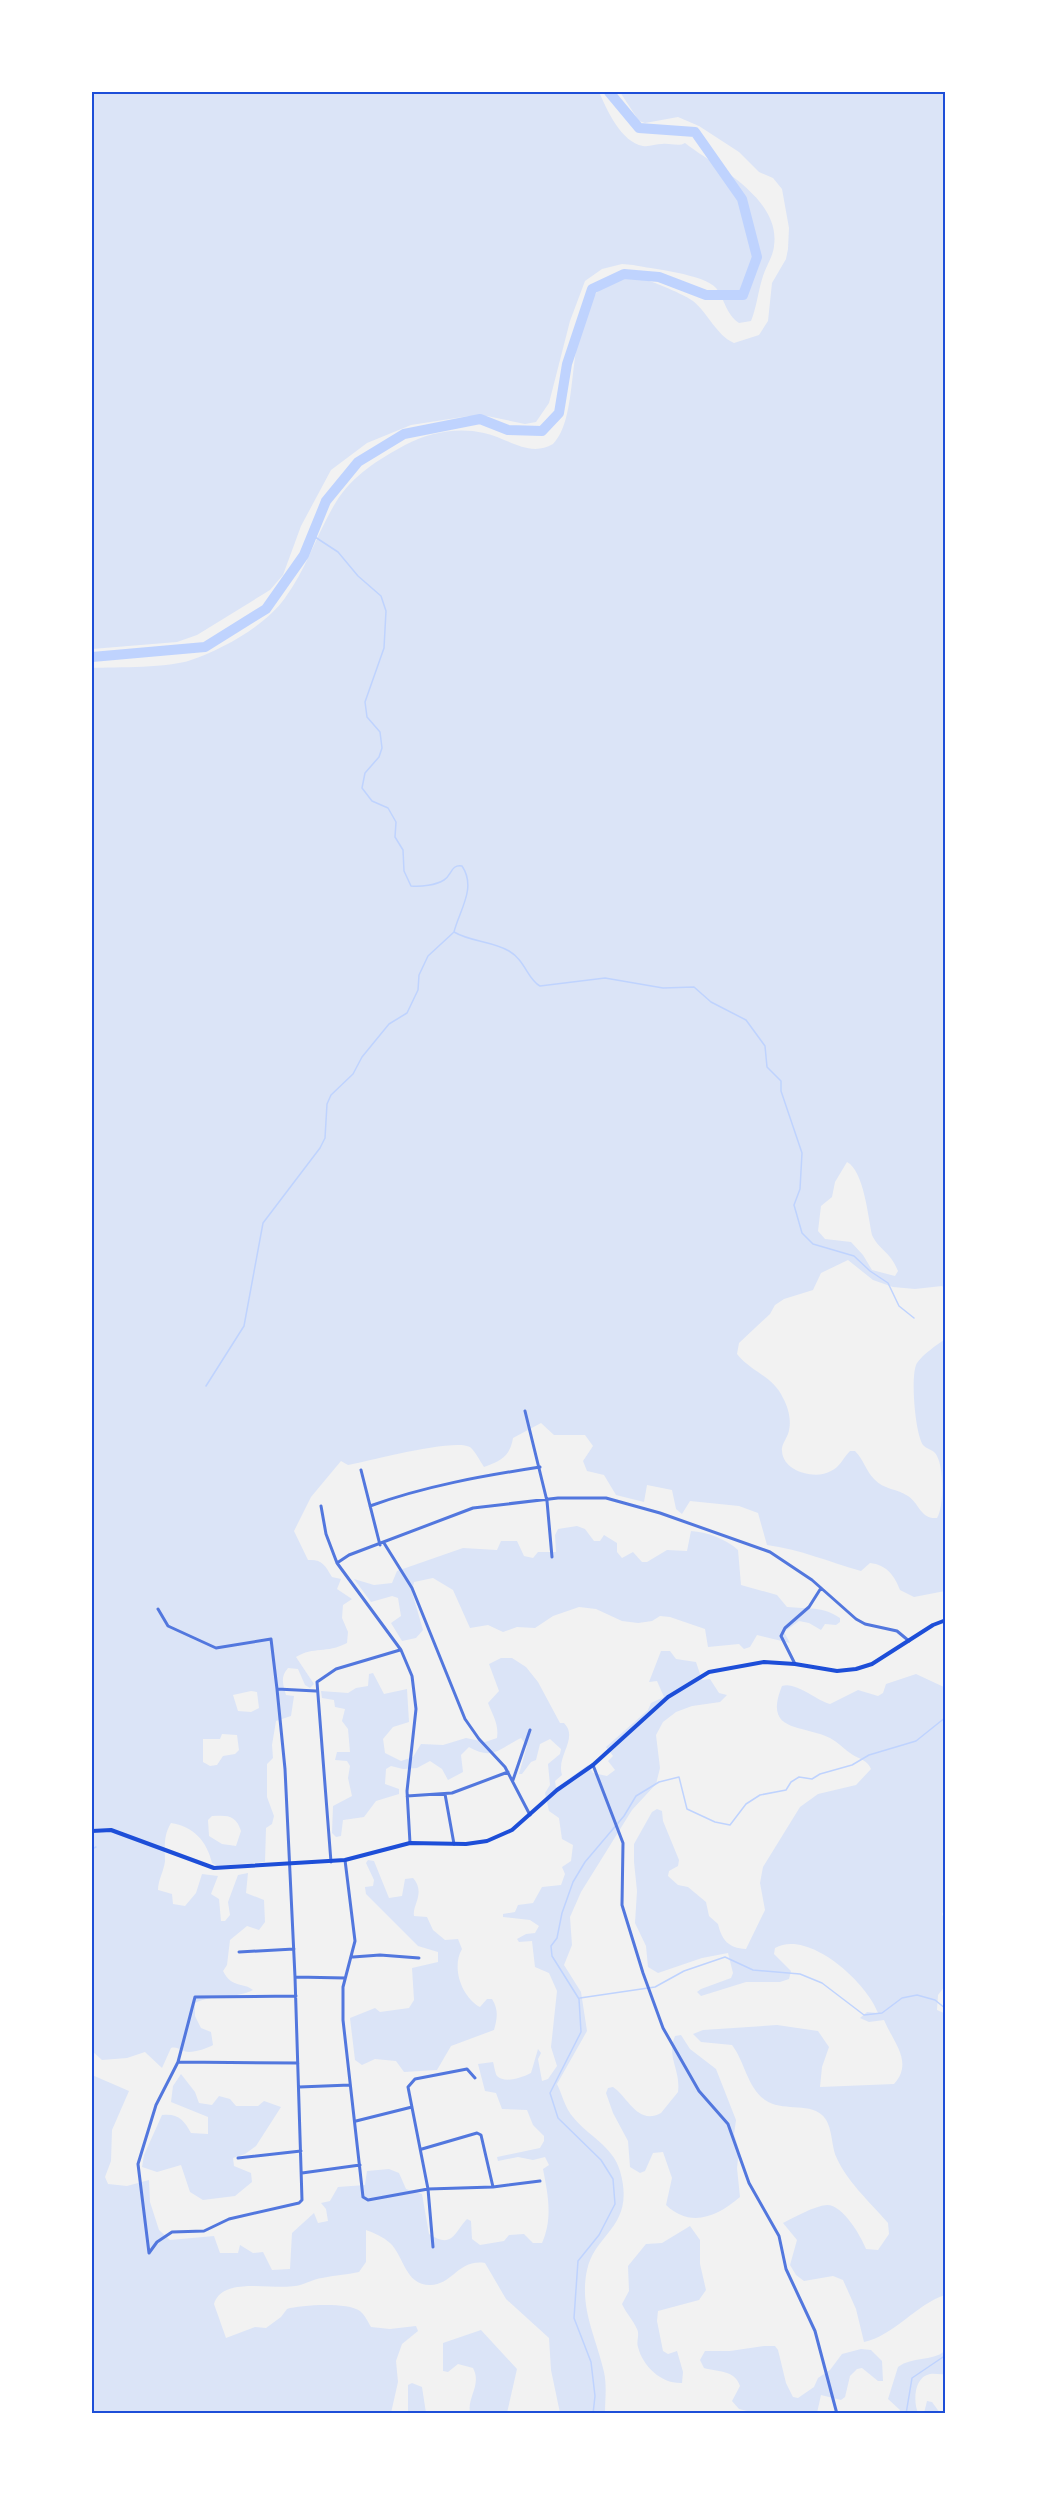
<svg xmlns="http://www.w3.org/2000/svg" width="1037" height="2505" viewBox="0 0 1037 2505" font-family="'Archivo Narrow',sans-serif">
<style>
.green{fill:#dbe4f7;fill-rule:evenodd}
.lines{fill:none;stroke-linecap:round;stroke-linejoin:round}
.stream{stroke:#bfd3fe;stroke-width:1.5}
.river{stroke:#bfd3fe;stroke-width:10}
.minor{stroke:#5277de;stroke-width:3}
.secondary{stroke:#1d4ed8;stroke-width:4}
.neatline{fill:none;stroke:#1d4ed8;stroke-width:2}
</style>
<rect width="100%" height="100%" fill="#f2f2f2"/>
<path class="green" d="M92,92h507c8,18 22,50 44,54 6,1 13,-2 19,-2 8,-1 17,3 23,-1 31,24 96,55 89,103 -1,11 -8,20 -11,30 -5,15 -6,30 -12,45l-12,2c-13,-9 -14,-23 -23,-35 -12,-14 -64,-19 -83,-23l-11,-1 -20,5 -17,12 -15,40 -21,82 -13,19 -11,2 -38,-8h-18l-58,9 -44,18 -36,27 -30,56 -18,49 -13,15 -73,45 -20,7 -85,7z
M620,92h325v1197l-3,-3 -27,3 -22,-2 -20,-7 -25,-20 -27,13 -8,17 -29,9 -9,6 -5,9 -31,29 -2,11c14,18 36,22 46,44 6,11 9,24 5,36 -2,5 -7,12 -6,17 1,21 34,29 49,20 9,-4 12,-13 19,-20h5c9,9 11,20 19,28 10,11 22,9 34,17 12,8 12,23 29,22 7,-11 7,-49 0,-62 -3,-7 -10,-6 -14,-11 -8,-12 -13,-71 -6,-82 6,-9 20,-18 28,-24v252l-31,6 -14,-7c-6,-15 -13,-25 -30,-27l-9,8c-32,-9 -62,-22 -94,-26l-9,-32 -19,-7 -49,-5 -8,13 -6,-5 -4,-19 -25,-5 -3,17 -28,-7 -12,-20 -17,-4 -4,-10 10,-15 -8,-11h-31l-13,-12 -28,15c-3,18 -12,23 -29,29 -4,-6 -9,-16 -14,-20 -16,-9 -101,14 -122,18l-7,-4 -30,36 -17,34 14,29c14,-1 17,5 24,17l9,2 -4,10 15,10 -9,6 -1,13 6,14 -1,11c-21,11 -33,3 -51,14l18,27 -4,4 -5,-3 -7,-16 -10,-1c-8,9 -5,16 -2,27l8,1 -3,20 -15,5 -4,24 1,13 -6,6v33l7,19 -2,8 -6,4 -1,34 -48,4 -5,-3c-5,-22 -19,-37 -41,-40 -8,13 -6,25 -6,38 -1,10 -7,19 -7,29l14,4 1,10 12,2 11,-13 6,-19 16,2 -7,18 8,5 2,22h4l5,-6 -2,-13 10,-27 10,-2 -2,20 18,7 1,22 -6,8 -12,-4 -17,14 -3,25 -4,6c9,18 21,11 30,19 -17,9 -41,4 -58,13v13l6,12 10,4 2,13c-5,3 -17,7 -24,7 -7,0 -11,-6 -18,-4l-9,20 -17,-16 -18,6 -25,2 -10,-9v-1383c24,-1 78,0 99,-8 32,-11 74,-34 94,-62 22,-30 32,-65 51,-96 16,-26 43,-43 69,-57 25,-13 53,-18 79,-12 24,5 45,25 69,11 31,-30 8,-135 55,-160 20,-10 37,-6 57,3 9,4 21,9 28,14 16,13 23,34 41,42l25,-8 9,-14 4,-38 14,-24 2,-10 1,-21 -7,-39 -9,-11 -14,-6 -20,-20 -40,-26 -21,-9 -33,6 -6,-2zM847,1162c17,9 21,55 25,73 7,15 18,16 26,36l-3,5 -23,-6 -9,-15 -12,-13 -26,-3 -7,-8 3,-25 11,-9 3,-15zM251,1691l6,1 2,16 -8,4 -13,-1 -5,-16zM222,1734l15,1 2,15 -4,4 -12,2 -6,9 -7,1 -7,-4v-23h17zM212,1816c16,-1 24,-1 29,15l-5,15 -14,-2 -13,-8 -1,-16z
M577,1526l8,3 9,12h6l4,-6 13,8v9l5,6 11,-6 9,10h5l20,-12 20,1 4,-20c16,1 35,8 47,19l3,35 36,10 10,12c20,2 36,-1 53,11v4l-4,3 -11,-1 -4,6 -12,-7 -10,-2 -15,11 6,11 -33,-8 -7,12 -6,2 -5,-5 -31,3 -3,-18 -35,-12 -10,-1 -8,5 -14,2 -16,-2 -26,-12 -17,-2 -26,9 -18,12 -18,-1 -14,5 -15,-7 -18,3 -17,-38 -20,-12 -19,4 -2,10 11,38 -7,8 -14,3 -11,-18 10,-7 -3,-18 -6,-2 -21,6 -17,-23 20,6 18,-2 5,-12 66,-23 34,2 4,-9h16l7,15 9,2 5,-6h18l-1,-17 3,-6z
M661,1651h9l6,8 20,3 6,18 8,-1 9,14 8,2 -7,7 -28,4 -16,6 -13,10 -7,13 4,33 -4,16 -24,26 -51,82 -11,25 2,28 -8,20 17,27 6,39 -30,53c5,10 8,24 16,33 15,19 40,29 47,54 16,56 -25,61 -33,99 -8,38 9,67 17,102 3,14 1,28 1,41h-45l-9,-43 -2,-32 -43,-39 -21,-36c-27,-4 -32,22 -55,22 -25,0 -26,-29 -40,-42 -7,-6 -15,-10 -24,-13v32l-7,10c-12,3 -25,3 -37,6 -9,1 -18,7 -27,8 -22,4 -73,-10 -81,18l12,34 29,-11 11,1 15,-11 6,-8c14,-4 60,-7 73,2 5,4 8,11 11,16l19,2 26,-3 2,5 -16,13 -6,17 2,21 -7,31h-299v-338l37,16 -17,39 -1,31 -6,16 3,7 19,2 22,-6 1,22 9,28 11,10 44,-4 6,17h18l2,-8 13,8 10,-1 9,18 18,-1 2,-36 22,-20 4,10 10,-2 -2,-12 -5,-6 9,-2 8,-14 27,-2 2,-14 22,-2 10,4 7,16 16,5 7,40c24,16 26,-3 38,-15l4,2 1,18 8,6 24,-4 5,-6 15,-1 9,9h9c11,-25 6,-48 1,-74l6,-4 -4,-8 -12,3 -15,-3 -20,4 -1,-4 43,-9 4,-7v-5l-11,-11 -6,-15 -25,-1 -6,-16 -11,-2 -7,-27 15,-2c1,3 2,11 4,14 8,8 26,1 34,-3l7,-24 3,4 -3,6 4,22 6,-2 9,-13 -6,-19 6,-56 -8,-18 -14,-6 -3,-26 -13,1 -2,-3 9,-5 9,-1 4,-7 -9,-6 -27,-3v-3l12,-2 3,-7 15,-2 9,-16 19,-2 4,-11 -3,-7 9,-6 2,-16 -11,-6 -3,-21 -10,-7 -4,-18 5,-8 -2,-21 12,-10 1,-5 -11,-10 -10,5 -4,16 -5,2 -9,12h-3l8,-28 -6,-8c-21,10 -28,23 -52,9l-8,8 2,17 -15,8 -6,-11 -12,-8 -13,7 -14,1 -12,-3 -5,3 -1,15 14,5v5l-23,7 -12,16 -21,3 -2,16 -5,1 -4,-4 1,-27 19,-10 -4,-18 2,-12 -3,-5 -12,-1 2,-8h13l-2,-23 -6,-8 3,-12 -10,-2 -1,-7 -12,-2 -1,-7 27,2 8,-5 12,-2 1,-12 4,-1 11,21 23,-5 2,33 -16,5 -10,12 2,14 16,8 12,-4 8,-13 22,1 23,-7 19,4 12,-4c2,-14 -4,-22 -9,-35l11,-12 -10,-27 12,-6h11l14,9 12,15 22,41h4c15,15 -8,33 -2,52l-7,6 1,7 32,-23 5,8 14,3 8,-6 -7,-9 5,-5 -7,-9 42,-37 3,-7 13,-6 -7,-16 -8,1z
M916,1674l30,14v218l-4,8 4,9 -1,63 -7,9 -1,15 9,4 -1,281c-30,10 -50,40 -81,47l-8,-33 -13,-29 -10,-4 -29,5 -8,-6 -6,-10 7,-25 -14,-17c12,-6 31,-17 44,-18 16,0 34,31 39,44l12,1 11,-16 -1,-11c-18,-21 -43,-43 -53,-69 -4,-13 -3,-30 -13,-39 -15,-13 -40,-3 -57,-15 -18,-13 -20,-38 -33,-55l-31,-3 -8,-8 10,-4 74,-5 41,6 11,16 -7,20 -2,20 74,-3c20,-22 -1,-42 -10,-64l-15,2 -9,-4 7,-6 11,1c-11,-30 -69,-84 -103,-65l-1,6 17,17 -2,8 -9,3h-34l-45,14 -4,-4 4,-3 30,-11 2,-5 -5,-20 -26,5 -44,15 -10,-6 -2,-21 -11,-23 2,-32 -3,-29v-18l18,-32 5,-3 5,2 1,10 16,39 -1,6 -9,5 -1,5 10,9 10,2 18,15 3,14 9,8c4,16 10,24 28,25l19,-39 -5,-27 3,-16 37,-60 18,-13 38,-9 15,-16c-3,-8 -11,-10 -18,-14 -8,-5 -14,-12 -23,-17 -29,-14 -67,-5 -48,-52 13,-5 34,14 48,18l28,-14 20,6 5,-3 3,-9z
M368,1860l6,1 15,37 13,-2 3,-17 8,-1c13,15 -1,27 1,38l13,1 6,13 12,10 13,-1 4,10c-11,19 0,48 18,58l7,-8h5c7,11 5,20 2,31l-43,16 -14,24 -33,2 -8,-11 -21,-2 -13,6 -7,-5 -5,-42 25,-10 5,4 29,-4 5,-8 -2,-32 26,-6v-10l-20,-6 -52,-52 -1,-7 8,-1 1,-6 -8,-17z
M681,2035l9,14 26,20 20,51 -2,14 5,16 -2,18 3,29c-23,20 -50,31 -74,8l6,-27 -9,-26 -10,1 -8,18 -5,2 -10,-6 -2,-26 -15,-28 -7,-20 2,-5 5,-1c15,10 25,39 48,26l17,-21c3,-22 -12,-35 -3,-56z
M181,2074l14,18 4,11 13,2 7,-9 11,3 6,7h22l6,-5 17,6 -25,39 -11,8 -12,4 1,8 17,7 1,9 -17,14 -32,4 -13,-8 -9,-27 -24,7 -15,-5 2,-12 18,-40c16,-2 22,5 29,18l17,1v-17l-37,-15 2,-16z
M690,2226l10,14v24l6,26 -7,10 -41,11 -1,10 6,30 5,3 9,-3 6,21 -1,11c-20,1 -39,-16 -44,-36 -2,-6 2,-12 -1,-18 -4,-9 -11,-16 -15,-25l7,-13 -1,-25 18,-22 16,-1z
M481,2330l36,39 -10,44h-37c-3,-16 12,-28 3,-45l-15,-4 -10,8 -5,-1v-28z
M764,2346h11l3,4 8,33 7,14 5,1 16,-11 4,-9 12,-8 12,-16 19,-5 10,1 11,11 1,20h-5l-16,-13 -5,1 -7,7 -5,21 -4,3 -20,-5 -4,18h-62l-16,-4 -7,-8 8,-15c-5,-16 -22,-14 -36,-18l-4,-8 5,-9h25z
M945,2351v23c-5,1 -10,-1 -15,0 -16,3 -17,27 -12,39h-19l1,-3 -12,-11 10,-32c15,-11 33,-5 47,-16z
M412,2383l10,4 4,26h-18v-28z
M927,2401l5,1 8,11h-16z"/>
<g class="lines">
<path class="stream" d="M312,535l26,17 20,24 23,20 5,15 -2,37 -19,54 2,15 13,15 2,16 -3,9 -14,16 -3,15 10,13 16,7 8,14 -1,15 8,13 1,21 7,15c10,1 25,-1 33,-6 8,-5 7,-16 18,-14 15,22 -3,45 -8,66 17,10 38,9 55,19 16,9 19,29 31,35l65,-8 58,10 31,-1 17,15 35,18 19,26 2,21 14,14v10l21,62 -2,36 -6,16 8,28 11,11 41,12 16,15 18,12 11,23 15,12
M206,1386l38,-60 19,-103 57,-75 5,-10 2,-34 4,-9 22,-21 9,-17 27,-33 18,-11 11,-23 1,-15 9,-19 26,-24
M92,1849l4,-2
M580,1998l75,-11 29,-16 41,-14 28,13 47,4 22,9 42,32 18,-2 20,-15 15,-3 18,5 11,9
M593,2414l2,-18 -4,-34 -17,-44 4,-57 21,-26 16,-31 -2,-25 -12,-19 -43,-42 -8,-25 31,-61 -2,-33 -27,-43 -1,-10 6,-8 5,-25 11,-31 12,-20 39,-46 12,-20 23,-14 20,-5 8,32 28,13 15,3 16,-21 14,-9 26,-5 5,-8 8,-5 13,2 8,-5 32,-9 17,-10 47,-14 30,-24
M906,2414l6,-36 34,-23"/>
<path class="river" d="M92,657l113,-10 61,-38 38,-54 22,-54 32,-39 46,-28 76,-15 28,11 34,1 17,-18 8,-49 25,-75 32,-15 35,3 47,18h37l14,-38 -15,-58 -47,-67 -56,-4 -30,-36"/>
<path class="minor" d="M525,1411l22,90 5,56
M361,1470l19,75
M321,1506l5,28 11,29 64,87 11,26 4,33 -9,82 3,52
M370,1506c55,-20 112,-30 170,-39
M384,1543l28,45 53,131 14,20 26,28 25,48
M337,1563l12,-8 124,-47 85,-10h48l54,15 110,39 42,28 44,39 9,5 32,7 12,10
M158,1609l10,17 48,22 55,-9 6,50
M795,1664l-14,-28 4,-8 24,-21 12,-19
M593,1765l30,78 -1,62 21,68 20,55 36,63 29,33 21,59 30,53 7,33 29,62 22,83
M513,1780l17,-50
M445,1794l9,50
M407,1796l45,-3 56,-21
M345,1860l10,81 -12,46v33l20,177 5,3 60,-11 65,-2 47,-6
M331,1862l-14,-180 19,-13 64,-19
M239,1952l55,-3
M353,1957l27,-2 39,3
M296,1977l49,1
M178,2062l120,1
M299,2087l51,-2
M356,2121l56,-14
M422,2149l55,-16 4,2 12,52
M238,2158l63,-7
M302,2173l58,-8
M433,2247l-5,-58 -20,-102 7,-8 52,-10 8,9
M149,2253l8,-11 15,-10 32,-1 25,-12 70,-16 3,-3 -7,-223 -10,-208 -8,-80 39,2
M149,2253l-11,-89 18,-59 22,-43 17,-65 101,-1"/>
<path class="secondary" d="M92,1831l19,-1 103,38 131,-8 65,-17 56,1 21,-3 25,-11 45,-40 36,-25 75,-68 41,-25 55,-10 31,2 42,7 19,-2 16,-5 61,-39 13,-5"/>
</g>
<rect width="1037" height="2505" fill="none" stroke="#ffffff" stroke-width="186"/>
<rect x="93" y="93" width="851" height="2319" class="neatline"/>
</svg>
